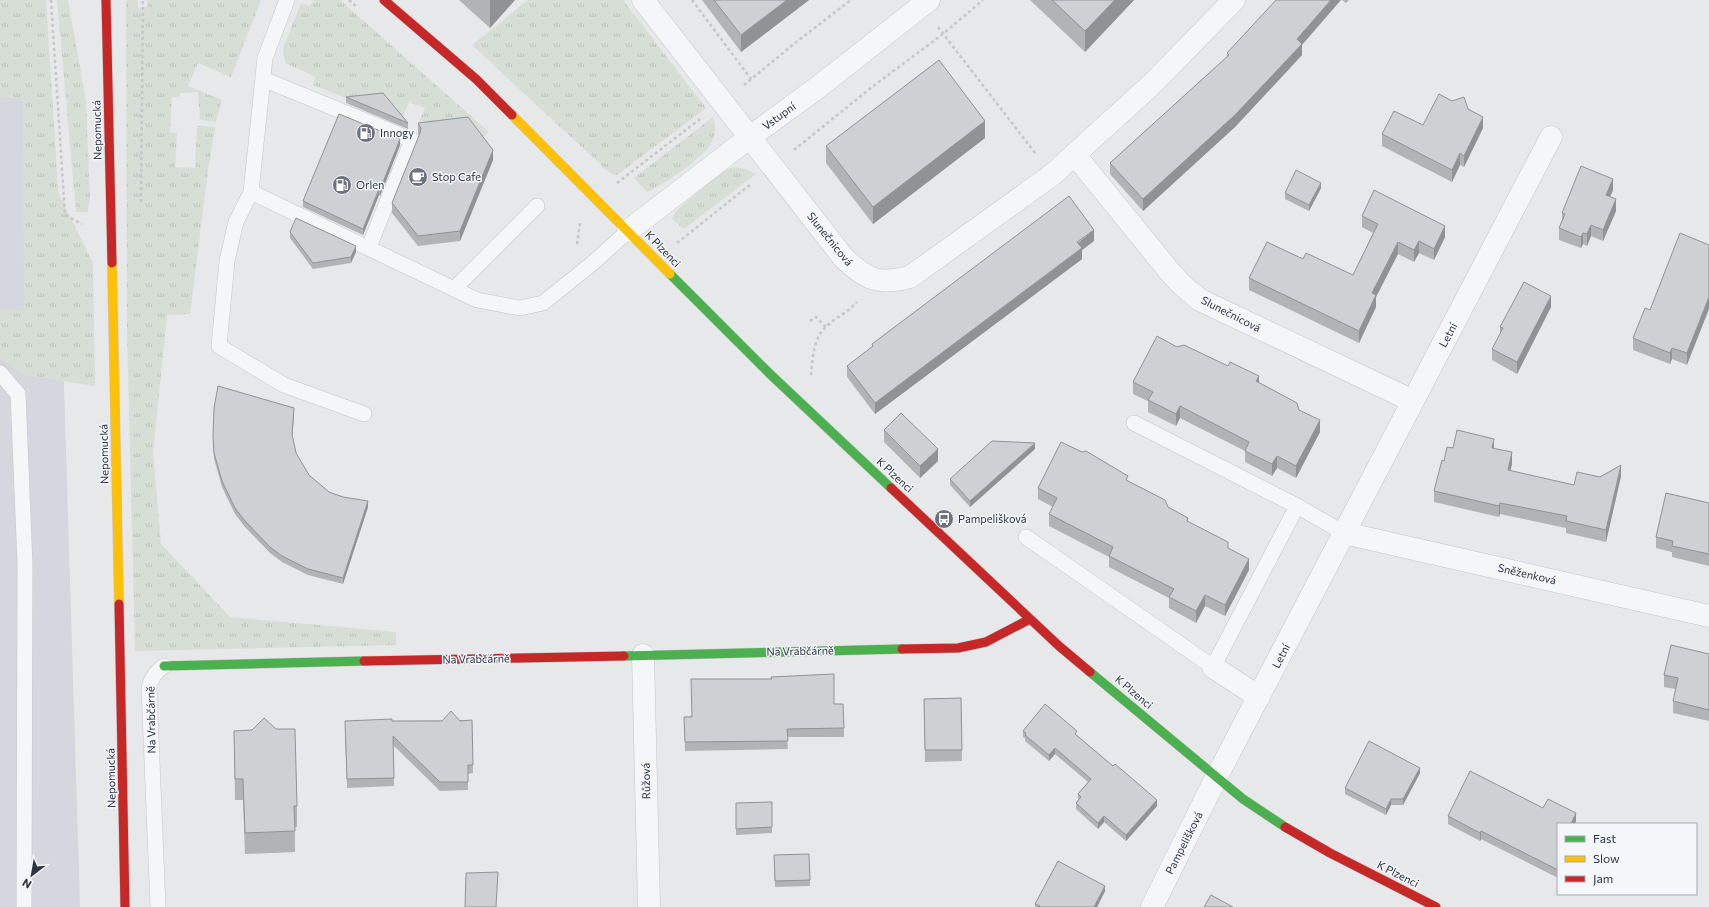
<svg xmlns="http://www.w3.org/2000/svg" width="1709" height="907" viewBox="0 0 1709 907" font-family="Commissioner,sans-serif">
<style>
.built{fill:#d4d7dd}
.grass{fill:url(#grass-tufts)}
.lines{fill:none;stroke-linecap:round;stroke-linejoin:round}
.lane-casing{stroke:#c4c6c8;stroke-width:16}
.street-casing{stroke:#c4c6c8;stroke-width:23}
.fast-casing{stroke:#c4c6c8;stroke-width:10}
.slow-casing{stroke:#c4c6c8;stroke-width:10}
.jam-casing{stroke:#c4c6c8;stroke-width:10}
.path{stroke:#c5c6ca;stroke-width:2.5;stroke-dasharray:3 3;stroke-linecap:butt}
.lane{stroke:#f5f6f7;stroke-width:15}
.street{stroke:#f5f6f7;stroke-width:22}
.fast{stroke:#4caf50;stroke-width:9}
.slow{stroke:#ffc107;stroke-width:9}
.jam{stroke:#c62828;stroke-width:9}
.wall{fill:#b1b3b5}
.shaded-wall{fill:#909294}
.building{fill:#ced0d3;stroke:#909294}
.labels{text-anchor:middle;stroke-width:3;stroke-linejoin:round;paint-order:stroke}
.street-label{font-size:11px;fill:#2b3445;stroke:#f4f6f9}
.poi-label{font-size:11px;fill:#2b3445;stroke:#f4f6f9;text-anchor:start}
</style>
<defs>
<pattern id="grass-tufts" width="24" height="20" patternUnits="userSpaceOnUse"><rect width="24" height="20" fill="#d6ded6"/><path d="M3 7l-1-3M5 7V3M7 7l1-3M15 17l-1-3M17 17v-4M19 17l1-3" fill="none" stroke="#b8bfb9"/></pattern>
</defs>
<rect width="100%" height="100%" fill="#e6e8ea"/>
<path class="built" d="M0,39l51,40 7,113 22,715h-80z"/>
<path class="grass" d="M0,0h46l12,192 35,71 2,123 -72,-11 -23,-17v-49l24,1 -1,-212h-23z
M57,0h11l18,101 4,96 -2,15h-12z
M126,0h12v8l9,-1v-7h114l-30,77 -33,-14 -10,23 34,14 -6,22 -16,-2 -2,-28 -18,1v4h-8l-2,35 7,1 -2,34 20,1 2,-42 18,1 -7,44 -18,143 -23,1 -14,138 8,91 69,73 166,15v13l-261,6 -8,-320z
M314,0h26l149,132 -9,7 -53,-8 -10,-4 8,-19 -16,-6 -8,18 -88,-35 3,-8 -31,-14 -2,-15 18,-45 9,3z
M528,0h95l83,108 -89,67 -6,-1 -139,-129z
M713,117c3,8 3,16 -1,24 -6,16 -49,44 -65,51l-13,-14z
M734,167l12,2 10,5 -72,55 -12,-10 4,-8 45,-39z"/>
<g class="lines">
<defs>
<path id="lane" d="M287,0l-22,58 -14,134 226,108 43,8 23,-5 51,-41 34,-31
M263,79l149,61 -43,107
M251,192l-15,30 -9,39 -8,85 65,39 80,29
M454,289l83,-83
M0,373l18,21 7,170 -1,343
M1134,423l163,83 47,27
M1026,537l187,130 84,-161
M158,907l-9,-219c2,-10 6,-16 15,-22"/>
<path id="street" d="M643,0l200,257c23,23 35,28 67,20l142,-102 100,-91 82,-84
M1075,155l95,117 12,13 18,15 213,101
M628,231l122,-94 67,-49 112,-88
M1344,533l365,83
M643,655l6,252
M1213,667l46,30
M1152,907l64,-129 335,-641"/>
<path id="fast" d="M670,274l100,100 121,114
M624,656l278,-7
M164,666l200,-5
M1090,672l153,127 42,28"/>
<path id="slow" d="M512,115l158,159
M112,263l7,341"/>
<path id="jam" d="M106,0l6,263
M384,0l92,79 36,36
M891,488l168,158 31,26
M119,604l6,303
M902,649l56,-1 28,-6 44,-23
M364,661l260,-5
M1285,827l45,26 106,54"/>
</defs>
<use href="#lane" class="lane-casing"/>
<use href="#street" class="street-casing"/>
<use href="#fast" class="fast-casing"/>
<use href="#slow" class="slow-casing"/>
<use href="#jam" class="jam-casing"/>
<path class="path" d="M51,0l14,215 17,9
M349,0l8,7
M692,0l59,79
M938,27l97,126
M744,85l56,-46 51,-39
M794,150l78,-63 71,-53 40,-34
M617,183l83,-64
M141,202l2,-202
M677,243l74,-59
M577,244l3,-21
M810,321l6,-4 10,10
M811,375c1,-12 2,-27 7,-37 6,-16 28,-23 39,-36"/>
<use href="#lane" class="lane"/>
<use href="#street" class="street"/>
<use href="#fast" class="fast"/>
<use href="#slow" class="slow"/>
<use href="#jam" class="jam"/>
</g>
<path class="wall" d="M459,0h56l-25,28z
M702,0h107l-68,52z
M1030,0h104l-49,52z
M1342,0h7l-3,3z
M1302,45v10l-67,72 -92,84 -33,-37v-11l117,-106v-4z
M346,97l62,26v6l-62,-26z
M1468,109l15,19 -19,39 -4,-2 -8,17 -70,-36v-12l41,-9z
M418,123l75,37 -33,81 -42,5 -26,-33v-10l27,-67 -1,-3z
M985,138l-112,86 -47,-61v-17z
M400,145l-20,51 -1,-1 -16,40 -60,-28v-6z
M1321,188l-12,23 -24,-12v-6z
M1613,190l-3,7 6,14 -13,30 -12,-5 -4,10 -4,-2 -2,4 -22,-8v-12l3,-7v-8z
M1362,216l83,21 -11,23 -15,-7 -5,9 -16,-8 -22,43v10l-17,36 -110,-53v-12l54,-19 50,16 20,-42 -11,-6z
M290,232l66,20 -5,11 -38,6 -23,-31z
M1094,241l-12,9v9l-207,155 -28,-37v-11l25,-19v-3z
M1709,245l-22,120 -15,-6 -2,5 -37,-14v-12l17,-28z
M1551,307l-34,67 -25,-14v-11l8,-15v-7z
M1177,347l82,36 40,27 21,22 -24,46 -19,-10 -5,8 -27,-14v-11l-65,-33 -4,8 -28,-14v-11l-15,-7v-12z
M214,408l80,6 -2,22 4,17 13,22 20,17 39,15 -25,77 -35,-9 -26,-13 -12,-9 -25,-26 -10,-13 -13,-27 -8,-28 -1,-17z
M884,430l54,31 -18,17 -36,-36z
M1453,448h41l18,16 -2,7 64,14 26,-8 21,-1 -15,66 -40,-9v-5l-66,-14 -1,3 -65,-15v-11l10,-30z
M1035,449l-65,58 -20,-22v-6z
M1128,481l40,26 20,15 40,26 21,22 -24,46 -20,-10 -9,17 -27,-15v-10l-60,-31v-10l-60,-31v-12l4,-7 -15,-8v-11z
M1709,503v63l-37,-9v-5l-16,-4v-11z
M1709,654v67l-36,-8v-12l3,-12 -12,-2v-12z
M961,698l1,63 -37,1 -1,-63z
M834,704l10,24v9h-57l1,12 -103,2 -1,-34z
M472,720l1,53 -5,1v16l-28,1 -47,-46 1,41 -47,2 -2,-59 47,-8z
M252,730l45,76v21h-2v25l-50,2 -2,-54h-8l-1,-69z
M1023,731l54,4 80,71 -31,35 -22,-19 -6,7 -22,-20v-6l2,-3v-6l10,-12 -33,-28 -6,7 -24,-20v-3l-2,-1z
M1420,773l-17,32h-12l-5,10 -41,-21v-6z
M736,803l36,24v6l-36,2z
M1543,808l33,13 -1,3h-17v54l-77,-39 -1,2 -32,-17v-8z
M774,855l36,25v6l-35,1z
M1105,891l-8,16h-62v-3z"/>
<path class="shaded-wall" d="M490,0h25l-25,28z
M787,0h22l-68,52v-17z
M1115,0h19l-49,52v-21z
M1331,0h10l-39,45v10l-67,72 -92,84v-12l154,-160z
M1483,117v11l-19,39v-11z
M985,121v17l-112,86v-17z
M400,139v6l-20,51v-6z
M493,150v10l-33,81v-10z
M1460,153v12l-8,17v-12z
M1613,179v11l-7,16v-11z
M1321,183v5l-12,23v-6z
M379,189v6l-16,40v-6z
M1616,199v12l-13,30v-11z
M1591,225v11l-4,10v-12z
M1445,226v11l-11,23v-11z
M1094,230v11l-12,9v9l-207,155v-11z
M1583,233v11l-2,4v-11z
M1419,241v12l-5,9v-12z
M1398,242v12l-22,43v10l-17,36v-12l13,-38z
M356,246v6l-5,11v-6z
M1551,296v11l-34,67v-12z
M1709,297v12l-22,56v-12z
M1672,348v11l-2,5v-11z
M1259,376v11l-3,-6z
M1180,406v12l-4,8v-12z
M294,408v6l-2,26v-6z
M1320,420v12l-24,46v-12z
M1494,439v12l-2,-3z
M1035,443v6l-65,58v-6z
M938,449v12l-18,17v-12z
M1512,452v12l-4,18v-12z
M1277,456v12l-5,8v-12z
M1621,465v11l-15,66v-12z
M368,501v6l-25,77v-6z
M1500,503v11l-1,3v-11z
M1249,559v11l-24,46v-11z
M1205,595v11l-9,17v-12z
M1055,748v6l-6,7v-6z
M1420,768v5l-17,32v-6z
M1391,799v6l-5,10v-6z
M1157,800v6l-31,35v-6z
M1576,813v8l-1,3h-4z
M1104,816v6l-6,7v-6z
M1481,831v8l-1,2v-8z
M1105,886v5l-8,16h-3z"/>
<path class="building" d="M714,0h73l-46,35z
M1052,0h63l-30,31z
M1276,0h55l-34,39 5,5 -67,71 -92,84 -33,-36 119,-108 -2,-2z
M939,60l46,61 -112,86 -47,-61z
M383,93l25,30 -62,-26z
M1439,94l13,7 12,-4 4,12 15,8 -19,39 -4,-3 -8,17 -70,-36 12,-23 29,14z
M339,114l61,25 -20,51 -1,-1 -16,40 -60,-28z
M468,117l25,33 -33,81 -42,5 -26,-33 28,-70 1,-5 -3,-5z
M1581,166l32,13 -7,16 10,4 -13,31 -12,-5 -4,9 -4,-1 -2,4 -22,-9 6,-14 -3,-1z
M1296,170l25,13 -12,22 -24,-12z
M1374,190l71,36 -11,23 -15,-8 -5,9 -16,-8 -26,51 4,2 -17,36 -110,-53 18,-36 36,17 3,-6 47,22 25,-51 -16,-8z
M1069,196l25,34 -17,12 5,6 -207,155 -28,-37 26,-20 -1,-2z
M296,218l60,28 -5,11 -38,6 -23,-31z
M1680,233l29,12v52l-22,56 -15,-5 -2,5 -37,-15 12,-30 5,2z
M1524,282l27,14 -34,66 -25,-13 11,-21 -3,-1z
M1157,336l20,11 7,-2 44,21 2,-4 29,14 -3,5 41,22 2,7 21,10 -24,46 -19,-10 -5,8 -27,-13 4,-9 -69,-36 -4,8 -28,-14 5,-8 -20,-10z
M218,386l76,22 -2,26 4,19 13,22 20,17 14,5 25,4 -25,77 -35,-9 -26,-13 -12,-9 -25,-26 -10,-13 -13,-27 -8,-28 -1,-17 1,-28z
M901,413l37,36 -18,17 -36,-36z
M1457,430l37,9 -2,9 20,4 -4,18 66,15 3,-13 23,5 21,-12 -15,65 -40,-9 1,-5 -67,-13 -1,3 -65,-15 8,-31 2,1 3,-14 6,1z
M992,441l43,2 -65,58 -20,-22z
M1061,442l21,10 4,-1 42,25 -2,4 39,20 3,7 20,11 -1,3 41,21v6l21,11 -24,46 -20,-10 -9,16 -27,-14 5,-8 -65,-33 4,-9 -64,-33 8,-16 -19,-10z
M1666,493l43,10v51l-37,-8 1,-5 -17,-4z
M1671,645l38,9v56l-36,-9 5,-23 -14,-3z
M834,674v30h9l1,24 -57,1 1,12 -103,1 -1,-25h8l-1,-38h81l-1,-2z
M961,698l1,52h-37l-1,-51z
M1045,704l32,27 -2,3 38,32 2,-2 42,36 -31,35 -22,-19 -6,7 -22,-20 5,-6 -3,-3 13,-15 -36,-31 -6,7 -24,-20 1,-2 -3,-2z
M451,711l9,10 12,-1 1,45h-5v17h-28l-47,-46 1,42 -47,1 -2,-58 47,-2v2h50z
M264,718l12,11h19l2,77h-3l1,25 -50,2 -2,-54h-8l-1,-48 18,-1z
M1369,741l51,27 -17,31h-12l-5,10 -41,-21z
M1470,771l73,37 5,-9 28,14 -5,11h-13v46l-77,-39 -1,2 -32,-17z
M772,802v25l-36,2v-26z
M809,854l1,26 -35,1 -1,-26z
M1058,861l47,25 -11,21h-55l1,-1 -5,-2z
M498,872l-2,35h-31l1,-34z
M1211,895l22,12h-29z"/>
<defs>
<symbol id="fuel-disc" viewBox="-11 -11 22 22"><circle r="9.5" fill="#6c737f" stroke="#f4f6f9"/><path d="M-5.5-6h7V0h2V4h1.3V-2.5L3-4.5l.8-.8L6-3V5H2.5V1h-1V6h-7ZM-4.2-4.7v3.2H.2V-4.7Z" fill="#fff"/></symbol>
<symbol id="cafe-disc" viewBox="-11 -11 22 22"><circle r="9.5" fill="#6c737f" stroke="#f4f6f9"/><path d="M-5.5-4.5H6V0H3Q3 3.5 0 3.5H-2.5Q-5.5 3.5-5.5 0ZM3-3.2v2h1.7v-2ZM-6 4.5H4V6H-6Z" fill="#fff"/></symbol>
<symbol id="bus-disc" viewBox="-11 -11 22 22"><circle r="9.5" fill="#6c737f" stroke="#f4f6f9"/><path d="M-5-6H5V4H4V6H2V4H-2V6H-4V4H-5ZM-3.5-4V0h7V-4ZM-3.5 1.2v1.5H-2V1.2ZM2 1.2v1.5H3.5V1.2Z" fill="#fff"/></symbol>
</defs>
<g fill-rule="evenodd">
<use href="#fuel-disc" x="355" y="122" width="22" height="22"/>
<use href="#cafe-disc" x="407" y="166" width="22" height="22"/>
<use href="#fuel-disc" x="331" y="174" width="22" height="22"/>
<use href="#bus-disc" x="933" y="508" width="22" height="22"/>
</g>
<g class="labels">
<g class="street-label">
<text transform="translate(779 116) rotate(-36)" y="4">Vstupní</text>
<text transform="translate(97 130) rotate(-91)" y="4">Nepomucká</text>
<text transform="translate(830 239) rotate(51)" y="4">Slunečnicová</text>
<text transform="translate(663 249) rotate(46)" y="4">K Plzenci</text>
<text transform="translate(1231 314) rotate(27)" y="4">Slunečnicová</text>
<text transform="translate(1448 335) rotate(-62)" y="4">Letní</text>
<text transform="translate(104 454) rotate(-91)" y="4">Nepomucká</text>
<text transform="translate(895 475) rotate(43)" y="4">K Plzenci</text>
<text transform="translate(1527 574) rotate(13)" y="4">Sněženková</text>
<text transform="translate(800 651) rotate(-1)" y="4">Na Vrabčárně</text>
<text transform="translate(1281 656) rotate(-63)" y="4">Letní</text>
<text transform="translate(476 659) rotate(-1)" y="4">Na Vrabčárně</text>
<text transform="translate(1134 692) rotate(40)" y="4">K Plzenci</text>
<text transform="translate(151 720) rotate(-91)" y="4">Na Vrabčárně</text>
<text transform="translate(111 778) rotate(-91)" y="4">Nepomucká</text>
<text transform="translate(646 781) rotate(-91)" y="4">Růžová</text>
<text transform="translate(1184 843) rotate(-63)" y="4">Pampelišková</text>
<text transform="translate(1398 874) rotate(27)" y="4">K Plzenci</text>
</g>
<g class="poi-label">
<text x="380" y="137">Innogy</text>
<text x="432" y="181">Stop Cafe</text>
<text x="356" y="189">Orlen</text>
<text x="958" y="523">Pampelišková</text>
</g>
</g>
<rect x="1557" y="823" width="140" height="72" fill="#f4f6f9" stroke="#a4a8b1"/>
<rect x="1565" y="836" width="20" height="6" fill="#4caf50" stroke="#a4a8b1"/>
<text x="1593" y="843" font-size="12" fill="#2b3445">Fast</text>
<rect x="1565" y="856" width="20" height="6" fill="#ffc107" stroke="#a4a8b1"/>
<text x="1593" y="863" font-size="12" fill="#2b3445">Slow</text>
<rect x="1565" y="876" width="20" height="6" fill="#c62828" stroke="#a4a8b1"/>
<text x="1593" y="883" font-size="12" fill="#2b3445">Jam</text>
<g transform="translate(32 875) rotate(211)" stroke="#f4f6f9" stroke-width="3" paint-order="stroke">
<path d="M0-3L7 15L0 10L-7 15Z" fill="#2b3445"/>
<text y="-6" font-size="11" font-weight="bold" text-anchor="middle" fill="#2b3445">N</text>
</g>
</svg>
